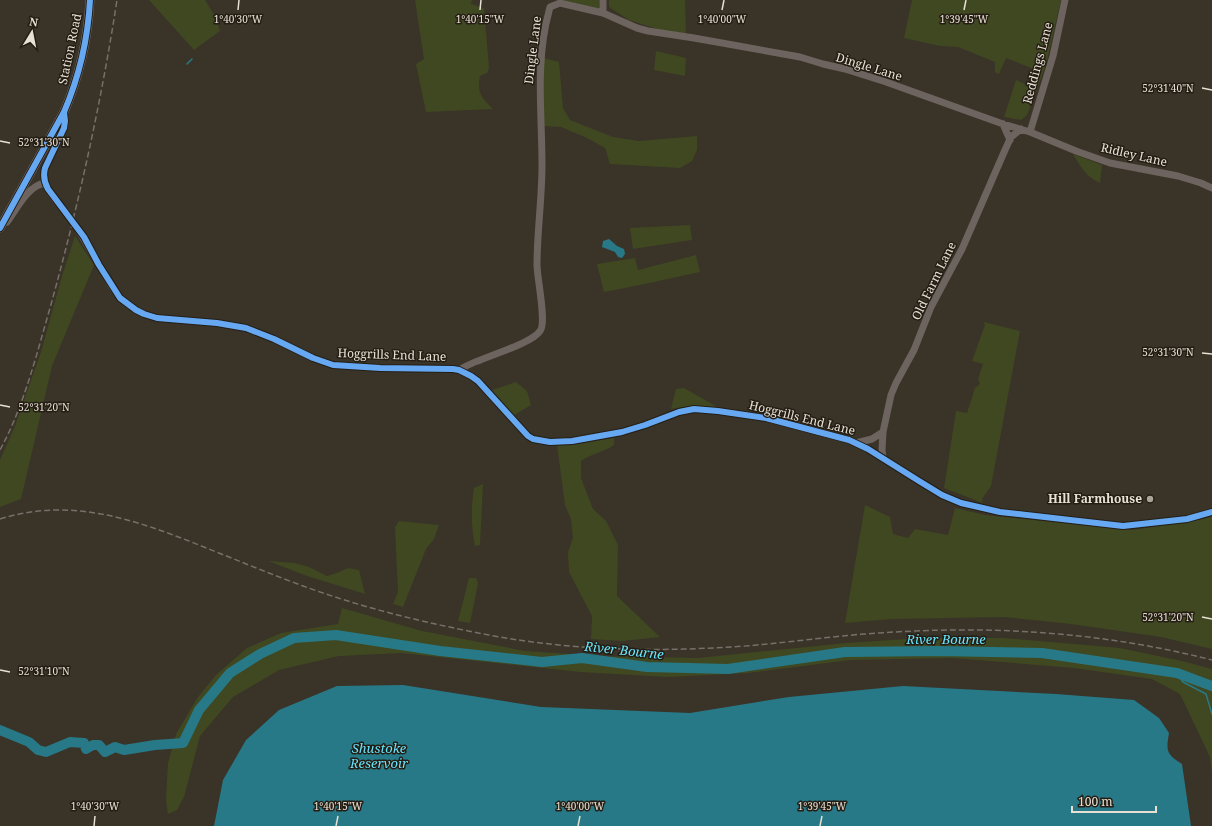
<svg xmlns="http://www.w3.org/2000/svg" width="1212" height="826" viewBox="0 0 1212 826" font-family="'Noto Serif',serif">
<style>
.green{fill:#404821}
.water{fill:#287987}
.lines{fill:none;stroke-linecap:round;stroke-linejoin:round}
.stream{stroke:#287987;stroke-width:1.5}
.river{stroke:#287987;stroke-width:10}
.street{stroke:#6d635f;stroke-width:7}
.secondary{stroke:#786d69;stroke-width:9}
.rail{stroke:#776f69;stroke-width:1.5;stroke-dasharray:6 3;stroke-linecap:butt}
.street-bridge{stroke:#6d635f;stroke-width:7}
.cycleway-casing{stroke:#231d14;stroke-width:8}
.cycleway{stroke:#66a8f1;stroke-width:6}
.ticks{fill:none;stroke:#e8e0d3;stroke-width:1.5}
.poi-dot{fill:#aba397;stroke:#231d14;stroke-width:1.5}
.labels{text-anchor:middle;stroke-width:3;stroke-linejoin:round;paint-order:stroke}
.street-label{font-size:12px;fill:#e8e0d3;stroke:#231d14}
.poi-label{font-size:12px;font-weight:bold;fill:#e8e0d3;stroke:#231d14;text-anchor:end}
.water-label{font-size:13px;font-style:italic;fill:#68e4fd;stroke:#231d14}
.ticks-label{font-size:10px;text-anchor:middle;fill:#e8e0d3;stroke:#231d14;stroke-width:3;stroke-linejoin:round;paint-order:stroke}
</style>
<rect width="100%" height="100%" fill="#393328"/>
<path class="green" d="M149,0h56l11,18 4,13 -26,19z
M415,0h57l-1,4 13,4 5,60 -2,5 -7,3c-3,17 1,21 13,33l-67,3 -10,-48 8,-5z
M563,0h36v9z
M609,0h76l1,35 -29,-6 -28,-9 -20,-13z
M912,0h149l-15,65 -19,50 -6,5 -17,-3 12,-37 14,6 6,-16 -30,-12 -7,16 -4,-2v-10l-37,-15 -18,-1 -36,-8z
M656,51l30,7 -1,18 -31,-6z
M544,58l15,4 4,46 7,12 43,17 26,4 58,-5v14l-5,11 -12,7 -70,-4 -5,-16 -18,-10 -26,-11 -17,-1z
M1073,154l29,11 -2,18c-14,-6 -20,-17 -27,-29z
M690,225l2,15 -59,9 -3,-21z
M75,236l19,29 -42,101 -31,133 -21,8v-47l15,-34 26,-74 21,-76z
M696,255l4,17 -60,13 -36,7 -7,-28 38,-6 3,12z
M984,322l36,9 -29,155 -9,13 1,4 -39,-15 12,-77 11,2 8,-25 5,-4 -2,-5 5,-15 -11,-3 13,-36z
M516,382l11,9 4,14 -17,10 -22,-25z
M684,388l35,20 -29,-2 -19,3 5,-20z
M614,438v7c-12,8 -21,8 -33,16v17l12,31 13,12 12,24 -1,51 43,41 -38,4 -31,-2 1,-23 -23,-44 -1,-20 5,-14 -2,-19 -6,-14 -8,-60h12z
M483,484l-3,61 -5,1c-4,-18 -4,-40 -1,-58z
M865,505l25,12 3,17 15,4 7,-9 33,6 7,-27 30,7 148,15 70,-11 9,-3v133l-51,-12 -90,-13 -67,-7 -112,2 -47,4z
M399,521l40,4 -5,14 -8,10 -23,58 -10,-3 5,-12 -3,-65z
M268,561l27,2 14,4 18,9 7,-2 14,-6 11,2 6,24 -58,-18z
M469,578h7l2,5 -8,40 -12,-2z
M342,608l80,23 103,20 74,5 99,2 148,-15 77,-5h80l117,10 62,13 30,8v104l-2,-16 -30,-63 -28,-15 -78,-11 -121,-10 -103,2 -102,13 -80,4 -88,-5 -179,-19 -62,3 -60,14 -46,27 -33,39 -16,61 -7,13 -9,4 -2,-14 2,-37 8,-29 22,-37 18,-22 31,-27 34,-15 57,-9z"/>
<path class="water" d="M609,239l8,7 7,3 1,5 -3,4 -4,-1 -3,-5 -13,-5 1,-6z
M403,685l138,22 149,6 99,-16 114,-11 153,8 78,6 25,18 10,15c-3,18 -3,21 13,31l9,62h-977l9,-46 23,-40 33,-30 58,-24z"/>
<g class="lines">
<path class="stream" d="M187,64l5,-5
M1177,673l6,9 23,12 6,20"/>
<path class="river" d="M0,730l29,12 9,8 8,2 24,-10 14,1 2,6 7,-4h6l6,7 10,-5 9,3 31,-5 28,-2 16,-33 31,-37 30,-19 34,-16 42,-3 104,16 102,11 40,-4 65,9 81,2 117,-17 93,-1 104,2 135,20 35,13"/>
<path class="street" d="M603,13v-13
M64,112c1,5 2,10 0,15 -5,17 -24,38 -19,56 3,10 13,20 20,28
M1003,124l7,16
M1030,132l23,-76 12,-56
M7,222c10,-13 20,-36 38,-39
M79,231l33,56 8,11 16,12 8,4 13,4 60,5 29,5 28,11 39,19 20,7 47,3 73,1 6,1 12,6 7,5 50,55 5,3 17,3 22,-1 50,-9 23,-7 34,-13 15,-3 24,2 48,7 83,22 19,9 51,32 23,14 19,8 39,9 123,14 64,-7 25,-7
M459,370c6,-3 12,-7 19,-9 15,-7 54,-18 62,-30 7,-8 -3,-53 -3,-66 0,-33 5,-66 5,-100 0,-52 -7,-103 7,-154l1,-4 10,-4 43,10 34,15 11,3 46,7 106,19 23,7 22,5 41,13 117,42 27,8 46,19 34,12 68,13 23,7 11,5
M856,443l16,-4 11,-7
M883,458l-1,-8 1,-18 8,-37 5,-12 18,-33 17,-43 31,-58 43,-99 6,-13 10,-8"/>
<path class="secondary" d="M0,228l64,-116c15,-35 24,-74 26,-112"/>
<path class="rail" d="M0,450c24,-44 36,-94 50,-142 28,-101 51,-204 67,-308
M0,519c71,-22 133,0 199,26 35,14 69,28 104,41 60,22 123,37 186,49 79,15 161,17 242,12 49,-3 98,-11 148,-14 112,-8 224,-1 333,27"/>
<path class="street-bridge" d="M65,211l14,20"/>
<defs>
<path id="cycleway" d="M64,112l1,9 -1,7 -19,40c-2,8 -1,14 3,21l36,48 15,28 21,33 16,12 8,4 13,4 60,5 29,5 28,11 39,19 20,7 47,3 73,1 6,1 12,6 7,5 50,55 5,3 17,3 22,-1 50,-9 23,-7 34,-13 15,-3 24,2 48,7 83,22 19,9 51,32 23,14 19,8 39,9 123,14 64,-7 25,-7
M0,228l64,-116c15,-35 24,-74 26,-112"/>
</defs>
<use href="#cycleway" class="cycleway-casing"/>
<use href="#cycleway" class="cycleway"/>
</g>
<path class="ticks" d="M238,10l1,-10M480,10l1,-10M722,10l2,-10M964,10l2,-10M1202,88l10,2M0,141l10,2M1202,353l10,1M0,405l10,2M1202,617l10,2M0,670l10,2M94,826l1,-10M336,826l2,-10M578,826l2,-10M820,826l2,-10"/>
<circle class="poi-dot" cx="1150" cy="499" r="4"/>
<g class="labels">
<g class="street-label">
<text transform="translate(70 49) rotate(-78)" y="4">Station Road</text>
<text transform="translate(533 50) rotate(-83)" y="4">Dingle Lane</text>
<text transform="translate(1038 63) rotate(-75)" y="4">Reddings Lane</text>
<text transform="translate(869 67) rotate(17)" y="4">Dingle Lane</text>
<text transform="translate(1134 155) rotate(13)" y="4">Ridley Lane</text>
<text transform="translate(934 281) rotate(-64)" y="4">Old Farm Lane</text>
<text transform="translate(392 355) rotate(2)" y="4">Hoggrills End Lane</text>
<text transform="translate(802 418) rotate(14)" y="4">Hoggrills End Lane</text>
</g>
<g class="poi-label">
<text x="1142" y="503">Hill Farmhouse</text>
</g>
<g class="water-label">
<text x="946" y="644">River Bourne</text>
<text transform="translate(624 650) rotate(6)" y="5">River Bourne</text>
<text x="379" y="753">Shustoke<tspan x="379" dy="15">Reservoir</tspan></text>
</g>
</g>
<g class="ticks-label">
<text x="238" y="23">1°40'30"W</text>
<text x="480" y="23">1°40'15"W</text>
<text x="722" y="23">1°40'00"W</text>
<text x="964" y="23">1°39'45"W</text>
<text x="1168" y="92">52°31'40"N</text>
<text x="44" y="146">52°31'30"N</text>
<text x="1168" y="356">52°31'30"N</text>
<text x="44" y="411">52°31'20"N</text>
<text x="1168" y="621">52°31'20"N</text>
<text x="44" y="675">52°31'10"N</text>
<text x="95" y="810">1°40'30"W</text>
<text x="338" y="810">1°40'15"W</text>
<text x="580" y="810">1°40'00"W</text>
<text x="822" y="810">1°39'45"W</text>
</g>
<g transform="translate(32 32) rotate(10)" stroke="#231d14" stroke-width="3" paint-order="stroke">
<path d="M0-3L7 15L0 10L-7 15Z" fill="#e8e0d3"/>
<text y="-6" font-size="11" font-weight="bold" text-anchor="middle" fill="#e8e0d3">N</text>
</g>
<path d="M1072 806v6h84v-6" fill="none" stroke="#e8e0d3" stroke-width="2"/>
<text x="1078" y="806" font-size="12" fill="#e8e0d3" stroke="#231d14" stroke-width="3" paint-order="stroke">100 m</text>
</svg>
